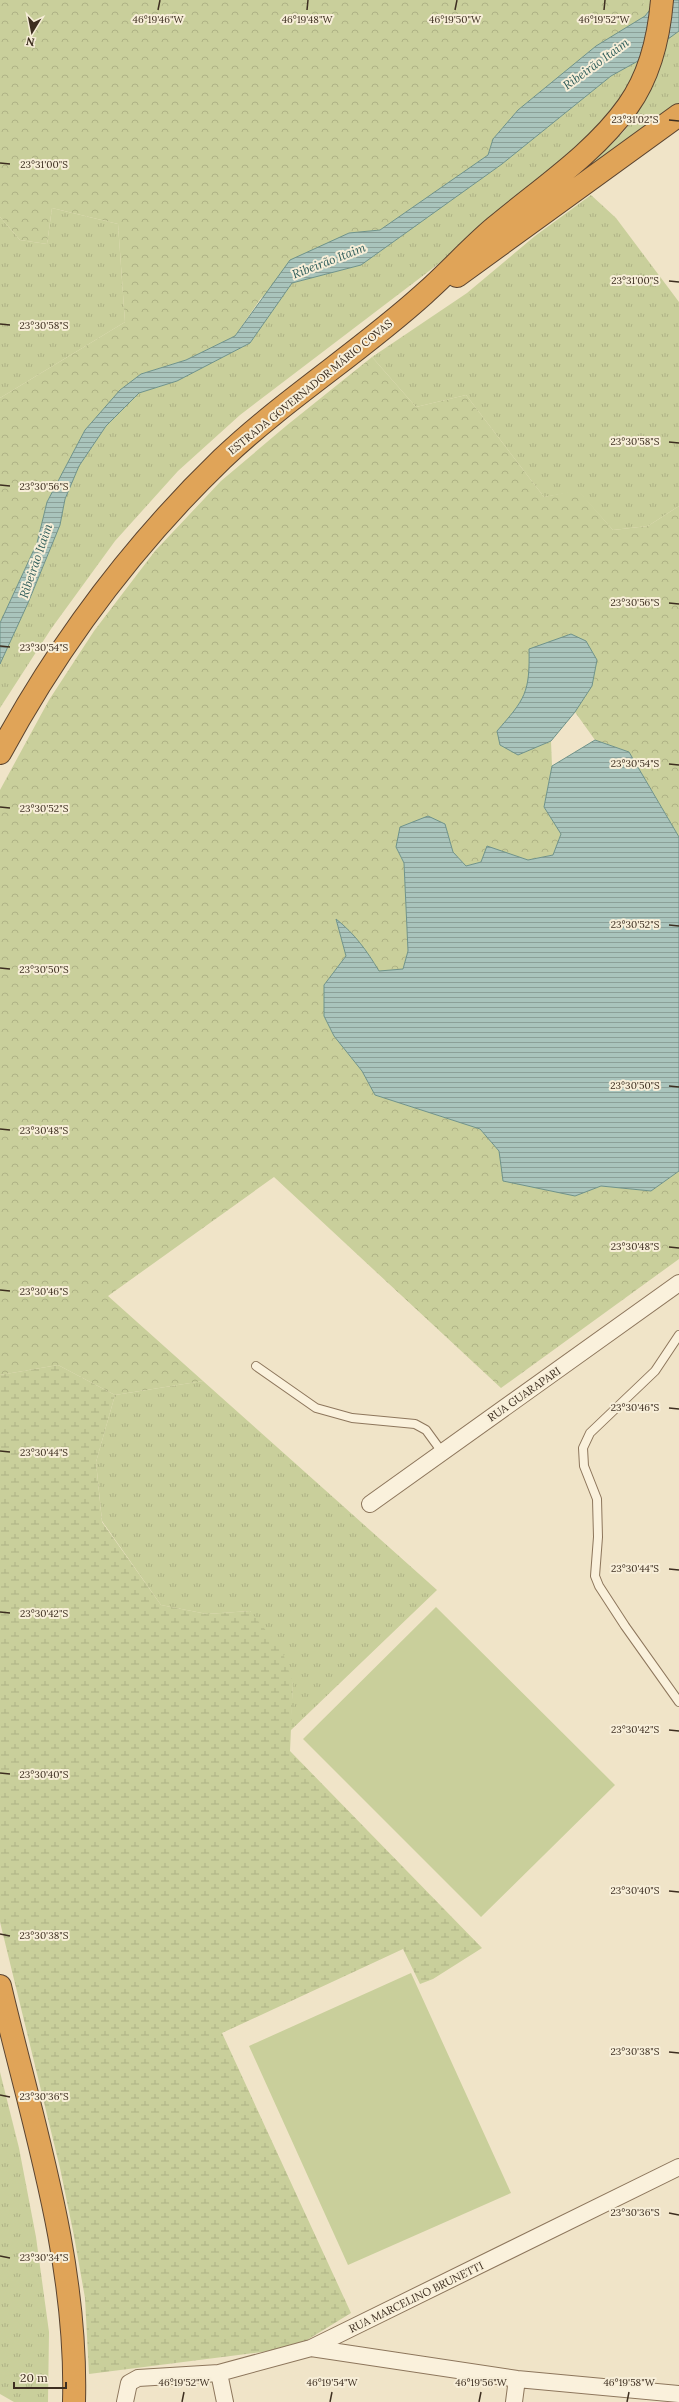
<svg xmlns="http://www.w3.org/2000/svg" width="679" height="2402" viewBox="0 0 679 2402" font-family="Lora,serif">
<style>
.grass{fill:url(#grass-tufts)}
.forest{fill:url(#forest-crowns)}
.wetland{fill:url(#wetland-marsh)}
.garden{fill:#c9cf9b}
.water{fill:url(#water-rules);stroke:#6f938a}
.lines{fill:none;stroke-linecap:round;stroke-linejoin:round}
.lane-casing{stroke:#8d765c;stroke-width:10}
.street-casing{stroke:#8d765c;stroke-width:18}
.highway-casing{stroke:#5b4430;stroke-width:24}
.lane{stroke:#faf1dc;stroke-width:8}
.street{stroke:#faf1dc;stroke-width:16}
.highway{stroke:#e0a458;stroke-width:22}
.ticks{fill:none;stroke:#3d2e20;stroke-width:1.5}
.labels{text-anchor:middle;stroke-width:4;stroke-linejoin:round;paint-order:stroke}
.street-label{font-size:11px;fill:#3d2e20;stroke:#f7eed8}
.water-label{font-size:12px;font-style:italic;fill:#2f5d5a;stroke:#f7eed8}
.ticks-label{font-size:10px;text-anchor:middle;fill:#3d2e20;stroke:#f7eed8;stroke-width:4;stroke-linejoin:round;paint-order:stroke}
</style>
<defs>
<pattern id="grass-tufts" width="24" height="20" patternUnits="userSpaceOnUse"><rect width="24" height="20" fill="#c9cf9b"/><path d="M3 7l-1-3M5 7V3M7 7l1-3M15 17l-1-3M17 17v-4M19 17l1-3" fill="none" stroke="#aeb285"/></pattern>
<pattern id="forest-crowns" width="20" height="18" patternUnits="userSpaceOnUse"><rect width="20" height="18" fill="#c9cf9b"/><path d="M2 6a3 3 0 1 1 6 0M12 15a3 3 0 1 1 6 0" fill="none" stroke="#aeb285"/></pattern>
<pattern id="wetland-marsh" width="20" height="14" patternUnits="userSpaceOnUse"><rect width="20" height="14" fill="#c9cf9b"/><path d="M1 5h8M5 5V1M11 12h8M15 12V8" fill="none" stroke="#aeb285"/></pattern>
<pattern id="water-rules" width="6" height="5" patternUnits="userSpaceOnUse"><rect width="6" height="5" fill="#a9c4bc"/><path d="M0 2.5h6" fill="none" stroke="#8ba098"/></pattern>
</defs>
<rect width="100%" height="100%" fill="#f0e4c8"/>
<path class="grass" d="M643,0h9v7l-7,9z
M679,31v81l-87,59 -6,-4c12,-12 27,-23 38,-36 23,-27 35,-61 45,-94z
M638,61l-11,32 -22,30 -40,36 -128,106 -197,150 -62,56 -63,70 -64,88 -51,79v-46l28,-59 32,-78 5,-26 14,-33 27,-40 33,-33 38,-12 73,-38 42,-60 69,-18 141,-101 109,-88z
M591,195l25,23 63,84v204l-31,20 -35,4 -35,-39 -34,6 -78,-102 -50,12 -44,-50 95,-64 68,-57z
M52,208l66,16 7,98 -125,76v-181l20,23 27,4z
M203,1381l234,209 -147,141 3,-47 -43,-73 -43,3 -46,-9 -59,-84 -6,-59 19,-67z
M0,2072l19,76 17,89 13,95 -1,70h-34l-14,-8z"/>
<path class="forest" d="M0,0h643l3,16 -50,30 -78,64 -25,29 -5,16 -108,75 -32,3 -87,65 -26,38 -49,24 -45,14 -56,56 -38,72 -10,41 -37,80v-225l125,-76 -7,-98 -66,-16 -5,36 -27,-4 -20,-23z
M372,357l44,50 50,-12 78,102 34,-7 35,40 35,-4 31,-20v331l-50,-85 -34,-12 -20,-28 17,-26 -62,-7 -9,25 -24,27 21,24 33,-14 1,25 -8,41 17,27 -8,21 -25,5 -41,-13 -6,15 -15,4 -13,-14 -8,-28 -49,23 8,16 4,88 -5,18 -24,3c-12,-20 -24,-39 -43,-52l10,36 -22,29v31l10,20 28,35 13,24 105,34 19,22 76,45 26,-10 50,5 28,-20v88l-178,129 -227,-211 -166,119 95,85 -88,14 -57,-30 -58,10v-585l49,-90 45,-69 61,-80 66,-70 65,-55z"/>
<path class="wetland" d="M58,1365l57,30 -19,67 6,60 59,83 46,9 43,-3 32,39 11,34 -3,67 192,197 -49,31 -13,5 -17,-35 -181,84 129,280 -57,35 -205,26 -4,-76 -11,-62 -14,-68 -60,-246v-547z"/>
<path class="garden" d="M436,1607l179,178 -134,132 -178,-178z
M411,1973l100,220 -163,72 -99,-219z"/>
<path class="water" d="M666,0h13v31l-41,30 -27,15 -109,88 -141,101 -69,18 -42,60 -73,38 -38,12 -33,33 -27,40 -14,33 -5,26 -32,78 -28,61v-41l37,-80 10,-41 38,-72 35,-40 21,-16 45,-14 49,-24 55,-76 59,-27 31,-3 108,-75 5,-16 25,-29 78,-64 49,-30 7,-9z
M571,634l15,7 11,19 -5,26 -17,26 -24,29 -33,14 -18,-10 -3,-14c28,-32 33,-38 32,-82z
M595,740l34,12 50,85v334l-28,20 -50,-5 -26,10 -72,-15 -4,-30 -19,-22 -105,-34 -13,-24 -28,-35 -10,-20v-31l22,-29 -10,-37c19,15 31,32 43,52l24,-2 5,-18 -4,-88 -8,-16 4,-20 28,-11 17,8 8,28 13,14 15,-4 6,-16 41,14 25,-5 8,-21 -17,-27 8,-41z"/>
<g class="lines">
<defs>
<path id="lane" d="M679,1335l-24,36 -65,62 -7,15 1,18 13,33 1,38 -3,39 4,10 26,40 54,76
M256,1366l60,42 36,10 63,6 11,6 16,22"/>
<path id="street" d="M370,1504l309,-221
M311,2348l206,31 162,15
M219,2373l6,29
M125,2402l4,-19 9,-5 81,-5 92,-25 368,-181
M514,2402l3,-23"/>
<path id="highway" d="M457,276l222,-161
M0,753c59,-109 133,-208 222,-294 63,-60 138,-107 202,-165 25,-22 46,-46 71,-67 44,-37 100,-74 133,-121 22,-31 31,-69 34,-106
M0,1986c32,136 78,274 74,416"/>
</defs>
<use href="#lane" class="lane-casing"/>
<use href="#street" class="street-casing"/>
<use href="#highway" class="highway-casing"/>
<use href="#lane" class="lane"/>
<use href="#street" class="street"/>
<use href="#highway" class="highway"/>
</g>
<path class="ticks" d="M158,10l2,-10M307,10l1,-10M455,10l2,-10M604,10l1,-10M669,120l10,1M0,163l10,1M669,281l10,1M0,324l10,1M669,442l10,1M0,485l10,1M669,603l10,1M0,646l10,1M669,764l10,1M0,807l10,1M669,925l10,1M0,968l10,1M669,1086l10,1M0,1129l10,1M669,1247l10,1M0,1290l10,1M669,1408l10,1M0,1451l10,1M669,1569l10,1M0,1612l10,1M669,1730l10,1M0,1773l10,1M669,1891l10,1M0,1934l10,2M669,2052l10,1M0,2095l10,2M669,2213l10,2M0,2256l10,2M182,2402l2,-10M330,2402l2,-10M479,2402l2,-10M627,2402l2,-10"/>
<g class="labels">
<g class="street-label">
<text transform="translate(310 387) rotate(-39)" y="4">ESTRADA GOVERNADOR MÁRIO COVAS</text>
<text transform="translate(524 1394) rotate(-35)" y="4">RUA GUARAPARI</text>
<text transform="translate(416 2297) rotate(-26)" y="4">RUA MARCELINO BRUNETTI</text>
</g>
<g class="water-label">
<text transform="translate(596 64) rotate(-36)" y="4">Ribeirão Itaim</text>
<text transform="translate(329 261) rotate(-21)" y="4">Ribeirão Itaim</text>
<text transform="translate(36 561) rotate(-71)" y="4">Ribeirão Itaim</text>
</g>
</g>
<g class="ticks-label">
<text x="307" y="23">46°19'48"W</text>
<text x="455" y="23">46°19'50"W</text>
<text x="604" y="23">46°19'52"W</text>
<text x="158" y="23">46°19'46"W</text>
<text x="635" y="123">23°31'02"S</text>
<text x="44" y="168">23°31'00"S</text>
<text x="635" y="284">23°31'00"S</text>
<text x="44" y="329">23°30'58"S</text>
<text x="635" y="445">23°30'58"S</text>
<text x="44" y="490">23°30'56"S</text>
<text x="635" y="606">23°30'56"S</text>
<text x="44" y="651">23°30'54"S</text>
<text x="635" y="767">23°30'54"S</text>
<text x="44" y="812">23°30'52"S</text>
<text x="635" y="928">23°30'52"S</text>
<text x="44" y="973">23°30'50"S</text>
<text x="635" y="1089">23°30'50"S</text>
<text x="44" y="1134">23°30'48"S</text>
<text x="635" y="1250">23°30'48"S</text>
<text x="44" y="1295">23°30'46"S</text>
<text x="635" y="1411">23°30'46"S</text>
<text x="44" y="1456">23°30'44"S</text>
<text x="635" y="1572">23°30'44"S</text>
<text x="44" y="1617">23°30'42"S</text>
<text x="635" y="1733">23°30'42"S</text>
<text x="44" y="1778">23°30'40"S</text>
<text x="635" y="1894">23°30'40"S</text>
<text x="44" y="1939">23°30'38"S</text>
<text x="635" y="2055">23°30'38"S</text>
<text x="44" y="2100">23°30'36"S</text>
<text x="635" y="2216">23°30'36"S</text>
<text x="44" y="2261">23°30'34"S</text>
<text x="184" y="2386">46°19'52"W</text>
<text x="332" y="2386">46°19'54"W</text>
<text x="481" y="2386">46°19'56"W</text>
<text x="629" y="2386">46°19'58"W</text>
</g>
<g transform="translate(32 32) rotate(190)" stroke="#f7eed8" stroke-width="3" paint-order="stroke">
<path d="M0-3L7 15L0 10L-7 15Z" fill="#3d2e20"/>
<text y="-6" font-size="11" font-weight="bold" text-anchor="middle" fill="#3d2e20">N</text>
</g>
<path d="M14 2382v6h52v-6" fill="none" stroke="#3d2e20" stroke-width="2"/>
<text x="20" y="2382" font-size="12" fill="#3d2e20" stroke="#f7eed8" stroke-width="3" paint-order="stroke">20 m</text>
</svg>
